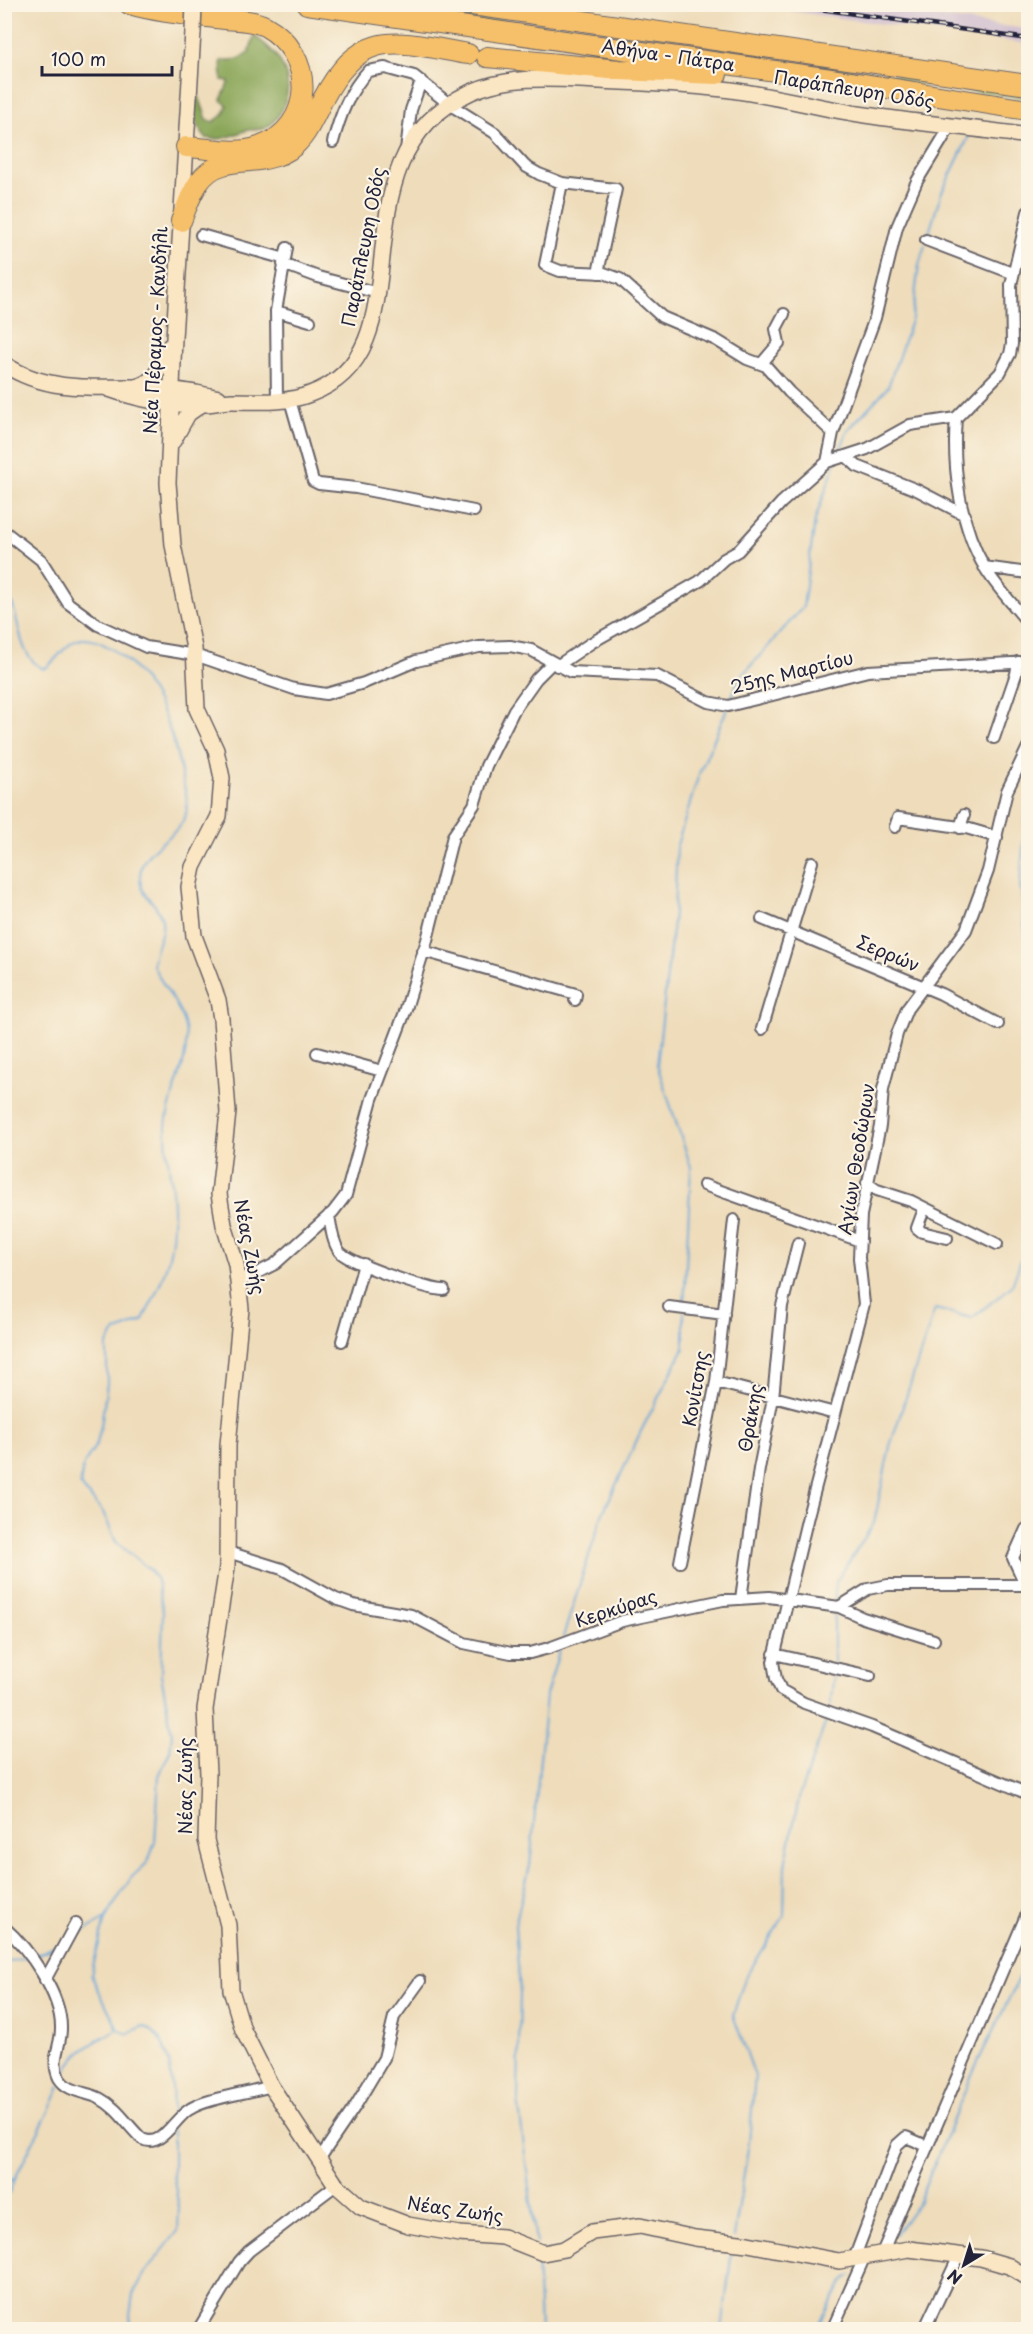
<svg xmlns="http://www.w3.org/2000/svg" width="1033" height="2334" viewBox="0 0 1033 2334" font-family="'Playpen Sans',sans-serif">
<style>
.industrial{fill:#cfbdcf}
.green{fill:#adbf62;stroke:#68704e;stroke-width:1.5}
.forest{fill:#8aa658;stroke:#56644a;stroke-width:1.5}
.lines{fill:none;stroke-linecap:round;stroke-linejoin:round}
.stream{stroke:#65a4d7;stroke-width:2}
.street-casing{stroke:#696367;stroke-width:14}
.secondary-casing{stroke:#696367;stroke-width:18}
.highway-casing{stroke:#696367;stroke-width:22}
.street{stroke:#fff;stroke-width:10}
.secondary{stroke:#fbe6c4;stroke-width:15}
.highway{stroke:#f6c06b;stroke-width:20}
.rail-casing{stroke:#22223b;stroke-width:4.5}
.rail{stroke:#fcf5e5;stroke-width:2;stroke-dasharray:7;stroke-linecap:butt}
.secondary-bridge-casing{stroke:#696367;stroke-width:18;stroke-linecap:butt}
.secondary-bridge{stroke:#fbe6c4;stroke-width:15}
.labels{text-anchor:middle;stroke-width:4.5;stroke-linejoin:round;paint-order:stroke}
.street-label{font-size:18px;fill:#22223b;stroke:#fcf5e5}
</style>
<rect width="100%" height="100%" fill="#fcf5e5"/>
<filter id="ink" filterUnits="userSpaceOnUse"><feTurbulence type="fractalNoise" baseFrequency=".0167" numOctaves="2"/><feDisplacementMap in="SourceGraphic" scale="12" xChannelSelector="R" yChannelSelector="G"/><feConvolveMatrix kernelMatrix="1 2 1 2 8 2 1 2 1" color-interpolation-filters="sRGB"/></filter>
<filter id="wash" filterUnits="userSpaceOnUse"><feTurbulence type="fractalNoise" baseFrequency=".008" numOctaves="4" result="noise"/><feDisplacementMap in="SourceGraphic" scale="24" xChannelSelector="R" yChannelSelector="G"/><feGaussianBlur stdDeviation="1.35" result="paint"/><feColorMatrix in="noise" values="0 0 0 0 0 0 0 0 0 0 0 0 0 0 0 0 0 1.4 0 .05"/><feComposite in="paint" operator="in"/></filter>
<g filter="url(#wash)">
<rect width="100%" height="100%" fill="#eedcba"/>
<path class="industrial" d="M746,5h106l143,20 33,4v15z"/>
<path class="green" d="M368,5h31l629,89v5z"/>
<path class="forest" d="M254,36c26,17 44,44 27,75 -3,5 -10,15 -16,17 -7,3 -15,0 -23,4 -13,5 -21,9 -36,6 -14,-15 -13,-26 -11,-45l3,1 9,25 6,3 11,-8 3,-9 -6,-5 8,-19 -7,-1 -1,-19 18,-2 10,-6z"/>
<g class="lines">
<path class="stream" d="M928,236l13,-42 29,-60
M839,453l9,-23 40,-43 24,-69 7,-53 6,-20
M4,588c19,24 9,67 40,81 13,-8 22,-28 38,-30 11,-1 21,5 30,10 43,29 61,80 70,128 2,9 5,19 5,27 1,32 -39,38 -46,65 -6,25 14,29 20,48 6,15 -9,32 -8,48 10,24 30,41 33,69 3,31 -18,62 -20,93 -1,21 4,43 6,64 5,54 -4,82 -30,130l-27,11 -8,12v40l-6,42 -4,17 -14,23 -3,19 23,27 13,30 34,28 7,10 6,32 -2,63 11,59 -2,17 -11,25 -4,66 -7,20 -17,16 -26,41 -14,56 27,54 9,5 16,-8c32,12 29,62 30,92
M730,701l9,-22 64,-72 12,-87 20,-56
M1028,812l-2,4 -6,68 8,73
M684,1306l7,-139 -34,-102 17,-152 3,-68 22,-71 28,-65
M834,1603l2,-21 38,-59 16,-77 45,-137 37,9 40,-32 16,-46
M834,1609v54
M563,1637l39,-122 40,-86 42,-81v-36
M830,1708l4,-36
M74,1937l31,-18
M34,1956l24,-11
M4,1963l24,-6
M63,2077c8,-24 32,-35 54,-48
M4,2183l9,-4
M4,2205c15,-42 40,-78 56,-119
M895,2235l23,-32 55,-131 55,-112
M734,2237l15,-95 6,-66 -22,-61 12,-37 39,-62 1,-51 15,-72 28,-77
M536,2243l-18,-144 2,-107 -5,-67 15,-59 16,-171 14,-46
M537,2257l3,73
M132,2330l-2,-14 3,-22 12,-21 33,-42 1,-24 -6,-32v-45
M722,2330l10,-81
M816,2330l27,-49 9,-6"/>
</g>
</g>
<g filter="url(#ink)">
<g class="lines">
<defs>
<path id="street" d="M333,142c7,-26 16,-51 35,-71l17,-3 29,8 35,28 46,29 30,33 14,8 23,9 54,6 -18,84
M406,150l5,-40 10,-29
M562,183l-17,82 15,6 44,2 16,6 42,38 54,23 31,19 19,7 23,26 44,41
M1028,212l-17,73 1,59 -2,10 -10,19 -44,45c-4,49 4,108 29,150 12,20 29,37 43,55
M201,235l84,24
M926,240l86,33
M283,264l35,13 60,16
M276,311l34,10
M762,363l17,-20 -3,-14 8,-15
M290,400l23,81 6,3 37,4 118,23
M277,401l-1,-90 11,-63
M846,456l11,10 60,24 48,25
M827,462l6,-29 42,-115 22,-91 20,-46 34,-56
M4,531l37,29 27,43 30,22 48,22 49,8 99,34 32,5 38,-11 52,-22 63,-14 31,-1 21,4 40,22 86,4 51,26 20,4 140,-35 160,-9
M984,567l44,6
M557,666l34,-23 109,-62 24,-22 14,-8 43,-48 46,-41 40,-13 43,-24 46,-7
M994,738l22,-64 2,-12
M1028,747l-21,44 -19,80 -22,59 -59,79 -10,25 -14,55 -3,37 -19,89 -2,43 5,46 -56,212 -35,146 3,17 5,11 23,13 68,24 156,67
M895,827l3,-9 68,10 31,9
M960,828l4,-13
M762,919l179,75 57,30
M423,951l153,43 -1,6
M762,1029l50,-167
M317,1053l65,18
M867,1183l10,7 34,11 86,43
M704,1185l156,56
M924,1209l-7,19 5,4 25,6
M329,1215c2,12 3,26 10,36 9,12 89,39 105,39
M239,1282l36,-18 58,-52 13,-17 26,-96 33,-87 22,-72 26,-104 21,-31 12,-39 28,-56 22,-31 16,-16
M669,1307l55,7
M342,1341l22,-77
M716,1382l119,31
M228,1552l54,17 54,30 17,6 58,10 53,28 47,10h19l19,-5 73,-27 101,-21 46,-3 70,10 29,-18 20,-4h140
M680,1562l36,-180 18,-162
M1025,1584l-12,-26 13,-29
M741,1599l18,-130 14,-71 9,-92 16,-63
M839,1607l24,11 71,22
M774,1654l96,22
M4,1927c25,22 58,68 57,102 0,18 -11,31 -2,49 8,14 27,14 40,20 19,10 28,27 43,41 20,10 32,-21 48,-30 17,-11 59,-16 81,-23
M45,1980l31,-57
M320,2158l36,-53 28,-47 10,-41 26,-36
M882,2253l146,-342
M854,2259l43,-114 9,-8 21,9
M198,2330l41,-68 10,-11 87,-66
M832,2330l33,-74
M924,2330l35,-74"/>
<path id="secondary" d="M193,32l-19,306 -6,145 5,62 21,103 3,61 19,41 6,28 -3,38 -26,51 -4,20 5,49 24,64 3,19 7,93 -9,82 5,31 12,39 5,45 -13,136 -1,122 -22,142 3,65 -2,66 22,85 3,65 12,40 28,56 65,99 25,22 47,18 51,9 44,3 40,16 21,-4 28,-17 48,-6 55,12 53,6 91,17 70,-12 72,9 28,8 19,12
M4,364c38,26 83,24 127,23 28,0 60,4 88,11
M135,387c21,-4 27,-23 35,-41
M109,389c31,11 61,17 94,15 10,0 19,-3 29,-3 27,0 52,3 78,-7 124,-45 16,-235 161,-302 41,-18 86,-13 129,-11 44,2 88,3 131,9 45,6 89,18 134,25 54,8 109,13 163,21
M173,441l15,-27 14,-10"/>
<path id="highway" d="M129,4c31,9 64,11 96,15 13,1 28,1 40,7 51,28 51,101 -6,121 -23,8 -50,1 -73,0
M307,4l524,75 197,31
M465,4l563,81
M487,57l132,13 98,4
M181,221c9,-22 16,-49 42,-56 11,-4 24,-3 36,-5 10,-2 21,-4 30,-10 17,-12 24,-31 33,-49 40,-76 74,-59 146,-47"/>
</defs>
<use href="#street" class="street-casing"/>
<use href="#secondary" class="secondary-casing"/>
<use href="#highway" class="highway-casing"/>
<use href="#street" class="street"/>
<use href="#secondary" class="secondary"/>
<use href="#highway" class="highway"/>
<defs>
<path id="rail" d="M785,4l243,35"/>
</defs>
<use href="#rail" class="rail-casing"/>
<use href="#rail" class="rail"/>
<defs>
<path id="secondary-bridge" d="M193,32l1,-28"/>
</defs>
<use href="#secondary-bridge" class="secondary-bridge-casing"/>
<use href="#secondary-bridge" class="secondary-bridge"/>
</g>
</g>
<g class="labels">
<g class="street-label">
<text transform="translate(668 56) rotate(8)" y="6">Αθήνα - Πάτρα</text>
<text transform="translate(854 90) rotate(9)" y="6">Παράπλευρη Οδός</text>
<text transform="translate(364 247) rotate(-79)" y="6">Παράπλευρη Οδός</text>
<text transform="translate(156 330) rotate(-87)" y="6">Νέα Πέραμος - Κανδήλι</text>
<text transform="translate(792 673) rotate(-14)" y="6">25ης Μαρτίου</text>
<text transform="translate(888 954) rotate(23)" y="6">Σερρών</text>
<text transform="translate(857 1159) rotate(-81)" y="6">Αγίων Θεοδώρων</text>
<text transform="translate(249 1247) rotate(79)" y="6">Νέας Ζωής</text>
<text transform="translate(696 1389) rotate(-80)" y="6">Κονίτσης</text>
<text transform="translate(751 1418) rotate(-80)" y="6">Θράκης</text>
<text transform="translate(616 1609) rotate(-18)" y="6">Κερκύρας</text>
<text transform="translate(186 1786) rotate(-90)" y="6">Νέας Ζωής</text>
<text transform="translate(455 2210) rotate(8)" y="6">Νέας Ζωής</text>
</g>
</g>
<rect width="1033" height="2334" fill="none" stroke="#fcf5e5" stroke-width="24"/>
<g transform="translate(964 2265) rotate(218)" stroke="#fcf5e5" stroke-width="4.5" paint-order="stroke">
<path d="M0-4.5L10 22L0 15L-10 22Z" fill="#22223b"/>
<text y="-9" font-size="16" font-weight="bold" text-anchor="middle" fill="#22223b">N</text>
</g>
<path d="M42 66v9h130v-9" fill="none" stroke="#22223b" stroke-width="3"/>
<text x="51" y="66" font-size="18" fill="#22223b" stroke="#fcf5e5" stroke-width="4.5" paint-order="stroke">100 m</text>
</svg>
